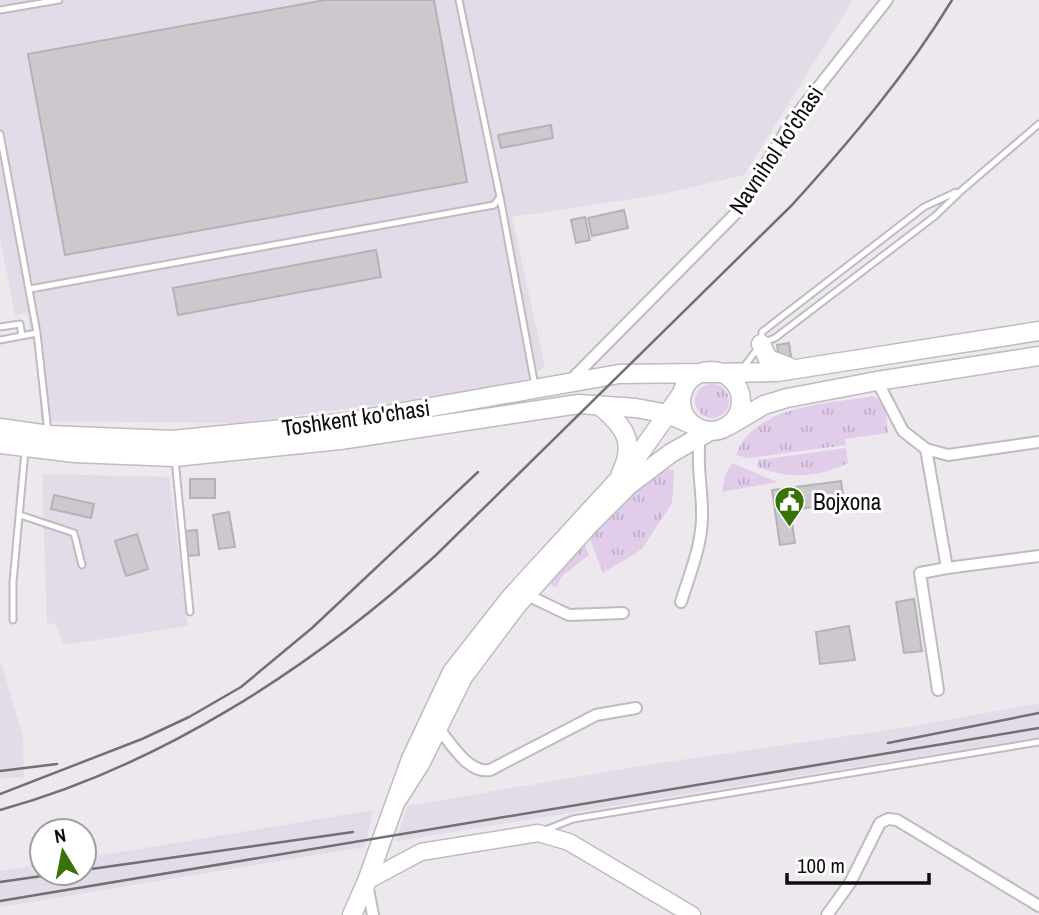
<svg xmlns="http://www.w3.org/2000/svg" width="1039" height="915" viewBox="0 0 1039 915" font-family="'Archivo Narrow',sans-serif">
<style>
.built{fill:#e3dbe7}
.grass{fill:url(#grass-tufts)}
.building{fill:#ccc8cd;stroke:#b5b2b6;stroke-width:2}
.lines{fill:none;stroke-linecap:round;stroke-linejoin:round}
.lane-casing{stroke:#bfbbc0;stroke-width:9}
.street-casing{stroke:#bfbbc0;stroke-width:14}
.secondary-casing{stroke:#bfbbc0;stroke-width:19}
.primary-casing{stroke:#bfbbc0;stroke-width:21}
.lane{stroke:#fff;stroke-width:5}
.street{stroke:#fff;stroke-width:10}
.secondary{stroke:#fff;stroke-width:16}
.primary{stroke:#fff;stroke-width:18}
.rail{stroke:#727073;stroke-width:2.5}
.labels{text-anchor:middle;stroke-width:6;stroke-linejoin:round;paint-order:stroke}
.street-label{font-size:23px;fill:#0f0e0f;stroke:#fff}
.poi-label{font-size:23px;fill:#0f0e0f;stroke:#fff;text-anchor:start}
</style>
<defs>
<pattern id="grass-tufts" width="24" height="20" patternUnits="userSpaceOnUse" patternTransform="scale(1.75)"><rect width="24" height="20" fill="#e1cce9"/><path d="M3 7l-1-3M5 7V3M7 7l1-3M15 17l-1-3M17 17v-4M19 17l1-3" fill="none" stroke="#c0aec7"/></pattern>
</defs>
<rect width="100%" height="100%" fill="#ece8ed"/>
<path class="built" d="M0,0h853l-109,175 -86,20 -146,22 33,150 -30,19 -275,37 -199,-2 -5,-65 -9,-43 -12,2 -15,-77z
M42,474l127,3 19,149 -124,19 -9,-21 -8,-1z
M0,660l23,76 1,41 -24,2z
M1039,703v34l-643,104 11,-35 239,-41 263,-38z
M373,810l-8,37 -365,60v-36l42,-7v9h42v-15z"/>
<path class="grass" d="M695 401a17 17 0 1 1 34 0a17 17 0 1 1-34 0Z
M873,396l12,9 3,28 -43,6 1,6 -98,13 -12,-3c17,-50 93,-51 137,-59z
M846,448l2,15c-30,15 -60,16 -91,4l1,-7z
M732,463l45,19 -55,10 3,-17z
M664,469l10,1 -2,33 -30,46 -39,24 -15,-39 37,-36z
M582,539l7,16 -28,22 -4,10 -5,-1 -2,-9z"/>
<path class="building" d="M325,0h109l33,182 -402,73 -37,-201z
M551,125l2,13 -52,10 -3,-13z
M624,210l4,18 -36,8 -4,-18z
M585,217l5,23 -14,3 -5,-23z
M376,250l5,27 -203,38 -5,-27z
M789,343l2,13 -12,2 -2,-13z
M190,479h25v19h-25z
M841,481l3,22 -54,7 5,33 -15,2 -8,-55z
M54,495l40,9 -3,14 -40,-9z
M229,512l6,35 -16,2 -6,-34z
M197,530l2,25 -11,1 -2,-25z
M137,534l11,35 -22,7 -11,-35z
M914,599l8,52 -18,2 -8,-51z
M849,626l6,34 -35,4 -4,-32z"/>
<g class="lines">
<defs>
<path id="lane" d="M0,10l59,-10
M0,134l37,199 11,99
M500,197l35,189
M30,289l464,-84 6,-8 -41,-197
M0,327l20,-3 2,12
M0,340l37,-7
M765,342l10,-4 160,-122 27,-26 77,-66
M743,368l18,-24 1,-12 162,-125 32,-15
M175,459l15,153
M20,515l54,18 8,32
M13,620v-38l12,-131
M543,831l30,-12 466,-77"/>
<path id="street" d="M570,381l166,-168 58,-95 93,-118
M877,381l26,50 23,18 22,6 91,-13
M926,449l21,119 -27,5 18,117
M947,568l92,-12
M523,593l46,22 54,-2
M681,602c9,-29 22,-59 21,-90 0,-27 -6,-47 -2,-76
M438,728c13,15 30,46 52,42l106,-55 40,-7
M367,884l6,31
M827,915l23,-32 30,-60 8,-4 9,1 142,86"/>
<path id="secondary" d="M367,881l54,-29 117,-19 31,9 123,73"/>
<path id="primary" d="M761,344l7,15 21,8
M681 401a30 30 0 1 1 60 0a30 30 0 1 1-60 0Z
M683,392l-53,75 -120,131 -58,74 -41,87 -16,44 25,-39 43,-87 54,-72 72,-80 41,-41 41,-31 39,-22
M599,405c24,20 38,36 22,68
M730,425l34,-20 23,-7 90,-17 162,-25
M0,428l49,7 123,5 169,-17 278,-49 158,-2 262,-41
M0,444l75,9 100,4 165,-17 239,-36 57,4 32,6 29,13
M352,915l15,-34 28,-78"/>
</defs>
<use href="#lane" class="lane-casing"/>
<use href="#street" class="street-casing"/>
<use href="#secondary" class="secondary-casing"/>
<use href="#primary" class="primary-casing"/>
<use href="#lane" class="lane"/>
<use href="#street" class="street"/>
<use href="#secondary" class="secondary"/>
<use href="#primary" class="primary"/>
<path class="rail" d="M888,743l151,-30
M0,771l57,-7
M0,794l142,-55 47,-22 52,-30 71,-59 166,-156
M0,810c160,-44 313,-143 435,-254l357,-351c58,-64 115,-131 160,-205
M84,870l269,-38
M0,882l63,-9
M0,901l1039,-173"/>
</g>
<defs>
<symbol id="civic-pin" viewBox="-11 -11 22 30"><path d="M0 17L-7.5 6A9.5 9.5 0 1 1 7.5 6Z" fill="#377308" stroke="#fff"/><path d="M-.6-6.5H3V-4.5H.6V-3L4-1V1h2V6H-6V1h2V-1L-.6-3ZM-1.2 2.5V6h2.4V2.5Z" fill="#fff"/></symbol>
</defs>
<g fill-rule="evenodd">
<use href="#civic-pin" x="772" y="484" width="35" height="47"/>
</g>
<g class="labels">
<g class="street-label">
<text transform="translate(776 150) rotate(-56)" y="8">Navnihol ko'chasi</text>
<text transform="translate(356 418) rotate(-8)" y="8">Toshkent ko'chasi</text>
</g>
<g class="poi-label">
<text x="813" y="510">Bojxona</text>
</g>
</g>
<g transform="translate(63 852) rotate(350)"><circle r="33" fill="#ffffff" stroke="#9f9f9f" stroke-width="2"/>
<path d="M0-5L12 26L0 18L-12 26Z" fill="#377308"/>
<text y="-10" font-size="19" font-weight="bold" text-anchor="middle" fill="#0f0e0f">N</text>
</g>
<path d="M787 873v10h142v-10" fill="none" stroke="#0f0e0f" stroke-width="3.5"/>
<text x="797" y="873" font-size="21" fill="#0f0e0f" stroke="#ffffff" stroke-width="5" paint-order="stroke">100 m</text>
</svg>
